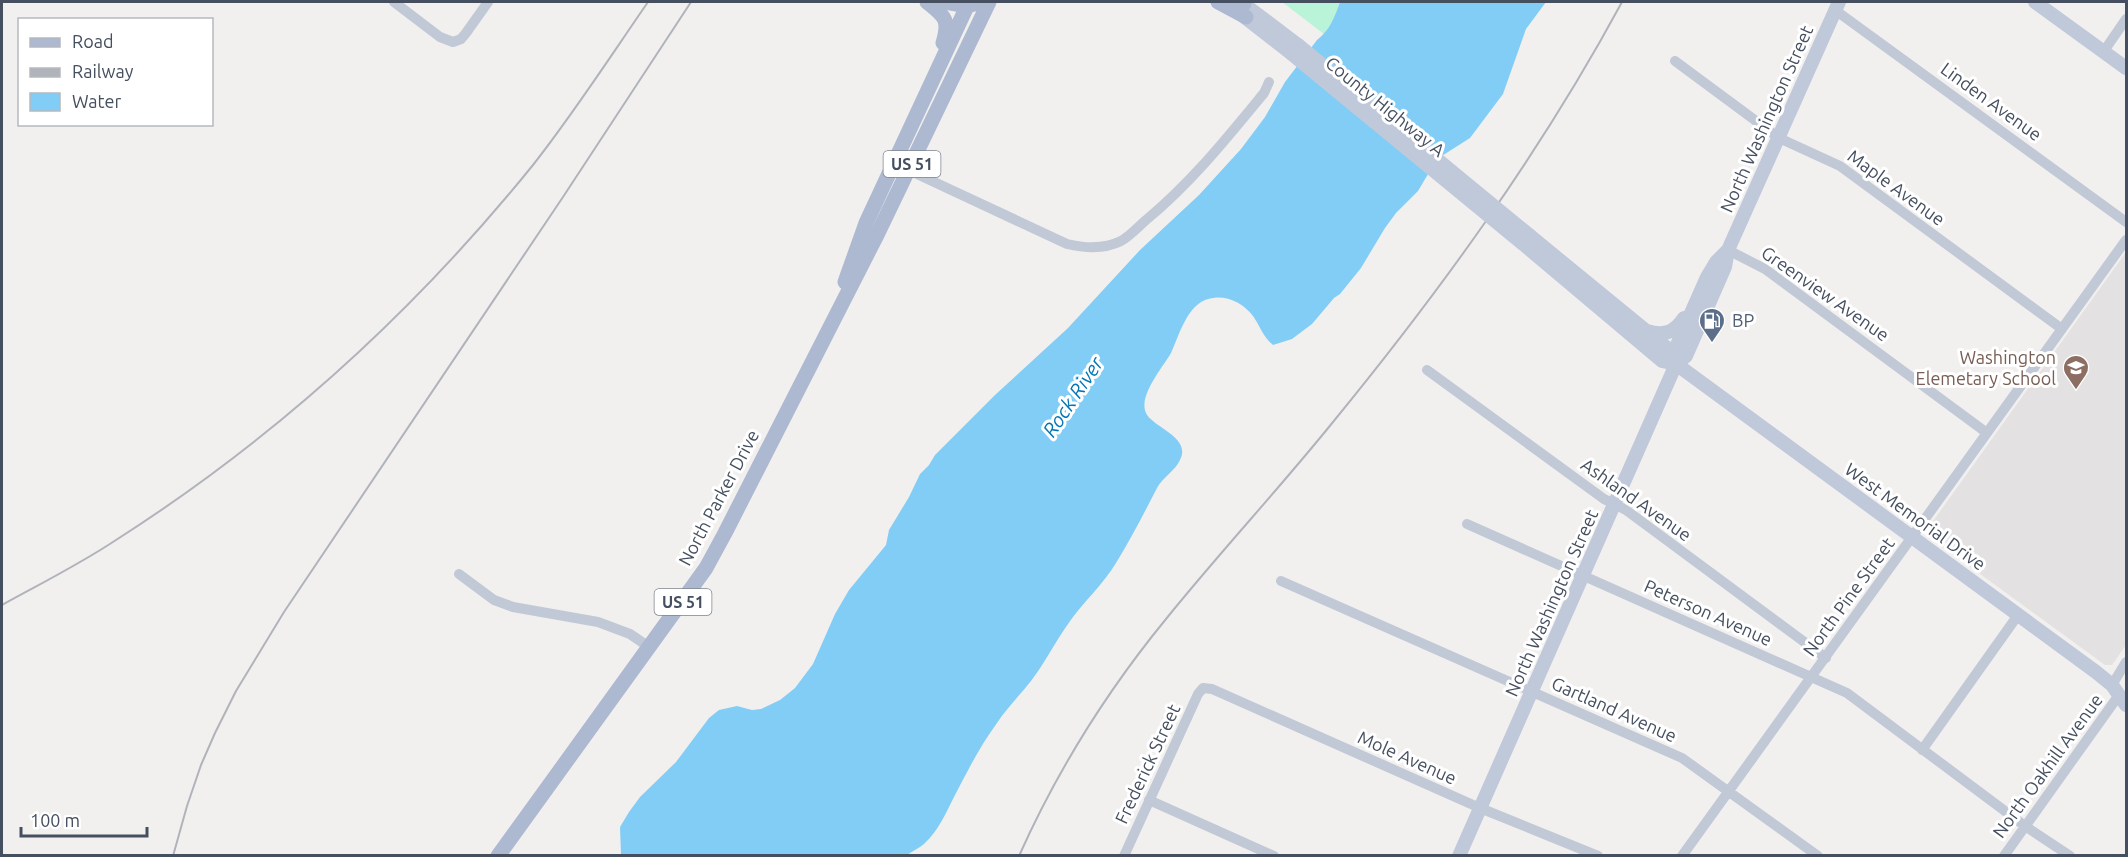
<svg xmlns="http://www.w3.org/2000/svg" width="2128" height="857" viewBox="0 0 2128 857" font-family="Ubuntu,sans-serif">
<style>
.education{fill:#e3e1e1}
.green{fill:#b9f4d9}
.water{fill:#82cdf6}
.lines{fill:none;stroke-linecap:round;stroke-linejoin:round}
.street{stroke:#c1c9d6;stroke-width:10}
.secondary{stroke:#c0c9da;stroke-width:14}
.primary{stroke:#acb9d1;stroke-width:15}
.rail{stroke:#b1b3bb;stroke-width:2}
.secondary-bridge{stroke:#c0c9da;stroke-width:14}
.labels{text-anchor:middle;stroke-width:6;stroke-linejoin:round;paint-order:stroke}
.shield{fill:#fff;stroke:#7d848f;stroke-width:1.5}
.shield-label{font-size:16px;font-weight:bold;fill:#454f5f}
.street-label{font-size:18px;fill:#454f5f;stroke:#fff}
.service-label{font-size:18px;fill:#4e5e75;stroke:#fff;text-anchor:start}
.education-label{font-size:18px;fill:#785e54;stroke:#fff;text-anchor:end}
.water-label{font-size:20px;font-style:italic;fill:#0076b7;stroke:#fff}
</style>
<rect width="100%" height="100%" fill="#f2f0ef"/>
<path class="education" d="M2126,252v393l-14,20h-7l-177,-129 -2,-5z"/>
<path class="green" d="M1282,2h58l-6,17 -10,15z"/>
<path class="water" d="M1340,2h206l-20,27 -23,65 -33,44 -33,21 -19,32 -22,22 -11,15 -24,40 -21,26 -6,4 -22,26 -20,15 -19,6c-10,-8 -13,-19 -20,-29 -11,-15 -31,-23 -48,-16 -19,8 -26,36 -34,53 -8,14 -33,43 -25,60 6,14 46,24 34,47 -5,11 -17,17 -23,28 -13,25 -26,51 -41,75 -13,22 -34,40 -48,61 -13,18 -23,39 -37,57 -11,14 -24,27 -34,42 -17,23 -30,49 -43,74 -8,16 -16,34 -29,46 -5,5 -13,8 -19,13l-285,-1 -1,-28 9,-15 11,-15 36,-35 33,-44 10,-8 18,-4 15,4 9,-1 19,-9 15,-12 18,-24 22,-50 14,-24 37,-45 3,-15 20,-33 11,-23 9,-9 6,-10 60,-60 73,-67 72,-78 59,-55 42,-46 24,-32 20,-35 32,-42c13,-10 18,-24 23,-38z"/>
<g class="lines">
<path class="street" d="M394,2l46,35 13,5 8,-3 5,-6 22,-31
M1835,10l291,212
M2104,51l22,-32
M1675,61l104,77 61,28 222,163
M902,167l165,77c17,4 38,5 54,-3 9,-5 17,-14 25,-21 45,-37 81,-82 118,-127l5,-11
M1728,250l37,19 222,164
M1427,370l177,129 22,11 200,148
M1467,524l380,169 178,133 45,30
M459,574l35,26 19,7 85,15 32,12 19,13
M1281,581l401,177 136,98
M2112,685l14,-23
M1922,750l96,-135
M1149,800l125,56
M1124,856l74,-162 5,-6 9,1 268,119 118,48
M1682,856l444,-616
M2004,856l115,-161"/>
<path class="secondary" d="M1241,2l57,43
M2035,2l91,66
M1238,12l54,42
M1529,235l138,113 8,14
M1522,243l140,118 14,3 420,308 16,13 14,20
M1647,331c17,5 27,2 37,-13
M1676,364l10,-8 39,-89 3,-17 111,-248
M1459,856l217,-492v-17l31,-70 9,-15 12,-12"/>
<path class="primary" d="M927,2c18,15 23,17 16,41
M945,2l23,4 6,-2
M1218,2l28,15
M1242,2l2,2
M845,282l21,-59 103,-221
M498,856l208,-288 19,-35 152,-298 112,-233"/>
<path class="rail" d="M2,605c38,-21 78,-41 114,-65 158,-101 299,-229 417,-375 41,-52 77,-108 115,-163
M173,856l14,-50 14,-41 14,-32 21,-42 48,-79 279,-415 128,-195
M1019,856c38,-85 88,-165 147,-237 54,-67 113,-130 167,-197 108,-132 208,-270 289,-420"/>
<path class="secondary-bridge" d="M1298,45l231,190
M1292,54l230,189"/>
</g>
<defs>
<symbol id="fuel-pin" viewBox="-11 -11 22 30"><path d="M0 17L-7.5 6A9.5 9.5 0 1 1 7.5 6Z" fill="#5c6f8a" stroke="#fff"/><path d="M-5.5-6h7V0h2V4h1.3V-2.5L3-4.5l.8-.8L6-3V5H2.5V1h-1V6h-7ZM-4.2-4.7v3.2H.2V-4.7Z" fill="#fff"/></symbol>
<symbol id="school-pin" viewBox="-11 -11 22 30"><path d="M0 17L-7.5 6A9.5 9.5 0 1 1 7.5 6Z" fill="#8d6e63" stroke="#fff"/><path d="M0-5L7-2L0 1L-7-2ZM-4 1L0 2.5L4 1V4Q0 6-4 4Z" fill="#fff"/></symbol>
</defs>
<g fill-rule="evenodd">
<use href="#fuel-pin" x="1697" y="306" width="30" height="40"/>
<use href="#school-pin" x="2061" y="353" width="30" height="40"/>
</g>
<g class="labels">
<g class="shield">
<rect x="883.5" y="151" width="57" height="26" rx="4.5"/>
<rect x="654.5" y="589" width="57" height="26" rx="4.5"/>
</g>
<g class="shield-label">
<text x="912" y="170">US 51</text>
<text x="683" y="608">US 51</text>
</g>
<g class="street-label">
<text transform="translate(1991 102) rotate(36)" y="6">Linden Avenue</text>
<text transform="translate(1385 107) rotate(39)" y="6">County Highway A</text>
<text transform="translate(1767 119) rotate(-66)" y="6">North Washington Street</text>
<text transform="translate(1896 188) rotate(36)" y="6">Maple Avenue</text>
<text transform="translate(1825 294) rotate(35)" y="6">Greenview Avenue</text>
<text transform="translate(719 498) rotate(-62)" y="6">North Parker Drive</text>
<text transform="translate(1636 500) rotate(35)" y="6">Ashland Avenue</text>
<text transform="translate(1915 517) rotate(36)" y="6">West Memorial Drive</text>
<text transform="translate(1849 597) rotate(-54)" y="6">North Pine Street</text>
<text transform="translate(1552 603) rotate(-66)" y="6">North Washington Street</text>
<text transform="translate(1708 613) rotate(24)" y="6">Peterson Avenue</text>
<text transform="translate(1614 710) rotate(24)" y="6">Gartland Avenue</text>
<text transform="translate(1407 758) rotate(24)" y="6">Mole Avenue</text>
<text transform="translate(1148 764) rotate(-65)" y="6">Frederick Street</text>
<text transform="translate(2048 766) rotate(-54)" y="6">North Oakhill Avenue</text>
</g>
<g class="service-label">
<text x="1732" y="327">BP</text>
</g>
<g class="education-label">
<text x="2056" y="364">Washington<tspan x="2056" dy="21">Elemetary School</tspan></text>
</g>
<g class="water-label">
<text transform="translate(1073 397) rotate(-56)" y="7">Rock River</text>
</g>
</g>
<rect width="2128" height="857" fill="none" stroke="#454f5f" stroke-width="6"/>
<rect x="18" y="18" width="195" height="108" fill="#ffffff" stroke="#b5b9bf" stroke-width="1.5"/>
<rect x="30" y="38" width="30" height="9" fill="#acb9d1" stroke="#b5b9bf" stroke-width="1.5"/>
<text x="72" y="48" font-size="18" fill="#454f5f">Road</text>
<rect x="30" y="68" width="30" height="9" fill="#b1b3bb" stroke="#b5b9bf" stroke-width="1.5"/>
<text x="72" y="78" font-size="18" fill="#454f5f">Railway</text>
<rect x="30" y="93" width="30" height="18" fill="#82cdf6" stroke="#b5b9bf" stroke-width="1.5"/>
<text x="72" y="108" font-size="18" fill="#454f5f">Water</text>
<path d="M21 827v9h126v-9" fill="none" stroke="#454f5f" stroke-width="3"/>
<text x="30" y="827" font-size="18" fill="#454f5f" stroke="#ffffff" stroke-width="4.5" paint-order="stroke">100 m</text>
</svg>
